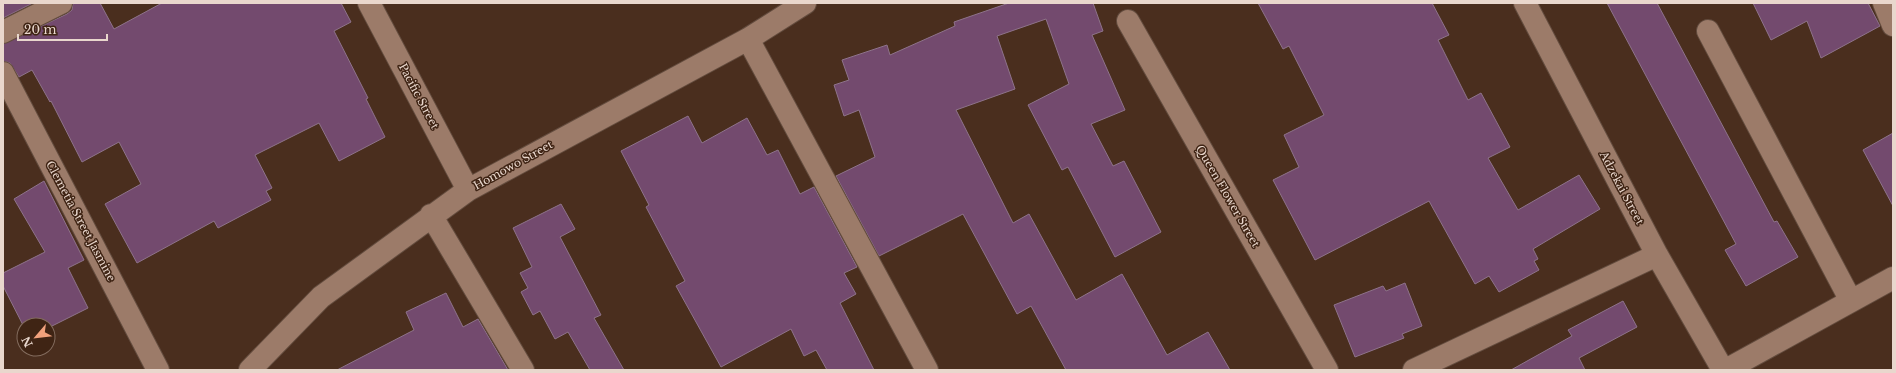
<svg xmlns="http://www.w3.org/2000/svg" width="1896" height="373" viewBox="0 0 1896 373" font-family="'Libre Baskerville',serif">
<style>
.building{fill:#734a6e;stroke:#8e738a}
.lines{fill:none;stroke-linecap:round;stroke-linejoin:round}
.minor-casing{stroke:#634c3e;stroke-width:24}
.minor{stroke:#9c7b69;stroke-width:22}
.labels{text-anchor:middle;stroke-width:3;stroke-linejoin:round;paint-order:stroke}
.street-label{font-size:11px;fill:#e9d7cd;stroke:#3f2414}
</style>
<rect width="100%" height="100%" fill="#4a2e1e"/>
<path class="building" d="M3,3h30l-30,15z
M73,3h27l14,26 48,-26h179l10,19 -17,9 34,67 -2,1 19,38 -46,24 -20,-38 -64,32 17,33 -6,3 5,9 -53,28 -4,-7 -77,42 -32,-59 36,-20 -22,-42 -37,20 -31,-61 -1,1 -18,-32 -13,7 -9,-14 -7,-2v-17l64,-30 5,-4z
M1009,3h84l10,28 -11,4 33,75 -34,14 22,42 11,-5 37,71 -46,25 -47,-90 -6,3 -34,-65 41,-21 -23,-65 -49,17 18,53 -59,21 57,113 16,-9 47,86 46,-26 45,81 41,-23 22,38h-164l-35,-64 -14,8 -54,-100 -84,42 -43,-80 39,-19 -16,-47 -15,6 -10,-31 15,-5 -7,-20 45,-15 3,10 65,-29 -1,-4z
M1258,3h174l17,32 -11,5 30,60 13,-7 29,54 -22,11 30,52 61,-35 21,34 -67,40 5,10 -4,2 5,9 -40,22 -10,-16 -14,8 -46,-83 -114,59 -42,-80 26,-13 -15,-32 40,-20 -35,-69 -6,3z
M1607,3h50l117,219 3,-1 21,36 -52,29 -21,-36 11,-6z
M1753,3h115l12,23 -59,32 -14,-37 -36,19z
M688,116l14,27 45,-25 20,37 11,-5 22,44 14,-7 43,80 -13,6 12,21 -16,9 34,67h-47l-11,-20 -12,6 -13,-27 -70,38 -45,-81 9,-5 -39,-74 3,-2 -28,-54z
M1893,133v73l-30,-56z
M44,181l40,79 -16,8 20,40 -40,20v-3h-24v2l-21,-41v-13l42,-21 -31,-53z
M561,204l14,25 -15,8 41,78 -7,3 30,52h-34l-22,-38 -13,7 -15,-28 -7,4 -12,-23 7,-4 -8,-15 12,-6 -19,-39z
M1405,283l17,43 -20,8 2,4 -49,19 -21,-52 49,-19 3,5z
M446,293l17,34 15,-8 30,51h-171l77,-40 -8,-18z
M1623,301l14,26 -58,31 6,12h-74l61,-34 -4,-6z"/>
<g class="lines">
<defs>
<path id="minor" d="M369,3l99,187
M1525,3l132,252 66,115
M1884,3l9,22
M1128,21l199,349
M1708,31l143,270
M3,32l58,-29
M748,39l179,331
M3,73l155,297
M431,215l92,155
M250,370l71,-73 147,-107 280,-151 57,-36
M1414,370l243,-115
M1726,370l167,-92"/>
</defs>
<use href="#minor" class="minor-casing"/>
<use href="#minor" class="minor"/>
</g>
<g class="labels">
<g class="street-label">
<text transform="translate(419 96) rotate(62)" y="4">Pacific Street</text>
<text transform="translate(513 165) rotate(-29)" y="4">Homowo Street</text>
<text transform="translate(1622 188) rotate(62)" y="4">Adzekai Street</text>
<text transform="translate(1228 196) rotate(60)" y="4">Queen Flower Street</text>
<text transform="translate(81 221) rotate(62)" y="4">Clemetia Street Jasmine</text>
</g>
</g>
<rect width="1896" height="373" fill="none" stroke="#e9d7cd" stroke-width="8"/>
<g transform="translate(36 337) rotate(242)"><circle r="19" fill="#3f2414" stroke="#836c5e"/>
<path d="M0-3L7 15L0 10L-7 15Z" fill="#f1a17c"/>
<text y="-6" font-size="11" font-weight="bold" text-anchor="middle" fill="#e9d7cd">N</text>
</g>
<path d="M18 34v6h89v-6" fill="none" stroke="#e9d7cd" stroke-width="2"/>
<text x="24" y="34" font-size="12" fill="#e9d7cd" stroke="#3f2414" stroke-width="3" paint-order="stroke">20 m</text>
</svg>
